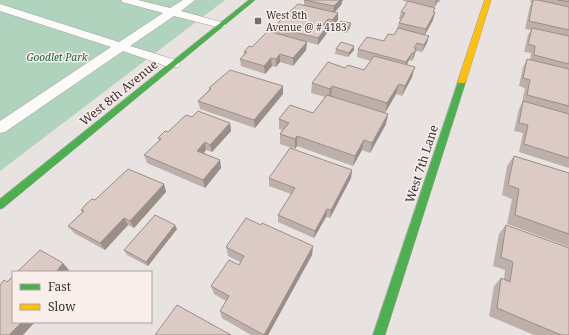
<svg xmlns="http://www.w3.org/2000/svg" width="569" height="335" viewBox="0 0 569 335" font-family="'Noto Serif',serif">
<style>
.green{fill:#b0d3bd}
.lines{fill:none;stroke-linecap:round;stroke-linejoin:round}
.lane-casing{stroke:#a49f9e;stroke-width:1}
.fast-casing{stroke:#a49f9e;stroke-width:1}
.slow-casing{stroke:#a49f9e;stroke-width:1}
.lane{fill:#fcfbfa;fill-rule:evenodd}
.fast{fill:#4caf50;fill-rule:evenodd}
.slow{fill:#ffc107;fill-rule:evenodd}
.wall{fill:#bdafa9}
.shaded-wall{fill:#9a8e89}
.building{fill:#dccbc4;stroke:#9a8e89}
.poi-dot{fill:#746f6e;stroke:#f9eeea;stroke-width:1.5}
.labels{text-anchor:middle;stroke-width:3;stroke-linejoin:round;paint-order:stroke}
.far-poi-label{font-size:10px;fill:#353130;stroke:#f9eeea;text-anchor:start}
.far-park-label{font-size:10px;font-style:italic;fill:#15613f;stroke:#f9eeea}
.street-label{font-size:12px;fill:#353130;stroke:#f9eeea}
</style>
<rect width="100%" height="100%" fill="#e8e2e0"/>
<path class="green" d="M0,0h225l-225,171z"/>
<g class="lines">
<defs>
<path id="lane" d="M121,0h17l32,8 13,-8h12l-14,11 44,12 2,2 -2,2 -4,1 -47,-12 -44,30 49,15 1,3 -1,3h-10l-46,-16 -118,81 -5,1v-12l111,-74 -111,-36v-7l119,38 44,-29 -41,-11z"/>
<path id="fast" d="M249,0h6l-252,208 -3,1v-10z
M459,79h6l1,2 -81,254h-12z"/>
<path id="slow" d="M485,0h6l-25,81 -1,2h-6l-1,-2z"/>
</defs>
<use href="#lane" class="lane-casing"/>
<use href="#fast" class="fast-casing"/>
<use href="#slow" class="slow-casing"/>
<use href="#lane" class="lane"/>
<use href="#fast" class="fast"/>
<use href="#slow" class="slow"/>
</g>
<path class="wall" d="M304,0h39l-1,2 -1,3 -6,7 3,1v7l-7,8 -3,-1 -1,6 -9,12 -11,-3 -1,8 -13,16 -13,-4 -4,5 -4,-1 -7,8 -24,-8 -1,-7 4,-5v-2l30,-19v-6l5,-5v-4l7,-3 18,-10z
M403,0h37v2h-2l-4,6 -7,-2 7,6h1l-2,8 -8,15 2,8 -5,9 -6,-1 -2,6 -2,4 -3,-1 -2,5 5,12 -10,19 -6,-2 -11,19 3,1 -2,10 -16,29 -8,-3 -9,16 -56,-20 -2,3 -15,-5v-10l2,-4 -3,-1v-10l34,-6 12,-16 -14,-4 1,-10 33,-15 19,2 7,-9 -14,-4 1,-8 26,-8 10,-6 3,-6 2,-6 2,-3 -2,-1 2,-7 7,-10 -5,-1z
M531,0h38v168l-50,-16 4,-19 -9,-2 5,-22 3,-6 3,-15 -6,-2 4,-19 4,-8 3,1 1,-7 -7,-1 4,-17 3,-5 -6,-1 5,-23 2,-3h-2z
M337,27l13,1 -4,5 -9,-2z
M354,46v4l-6,7 -13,-3 1,-5z
M283,86v8l-28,34 -55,-19 -2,-8 11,-11v-2z
M192,117l38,6 1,8 -19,21 -6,-2 -2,3 16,7 1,8 -16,20 -58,-25 -3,-8 15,-14 -1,-3z
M514,156l55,17v74l-62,-23 5,-25 -10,-4 5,-29z
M352,170l-1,8 -21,40 -4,-1 -12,21 -36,-16v-7l13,-21 -22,-8v-8z
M164,184l2,8 -32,36 -6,-3 -23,25 -31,-17 -6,-7 14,-14 -1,-2 14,-10z
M261,225l52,21 -1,9 -44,80h-17l-29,-17 -2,-7 6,-10 -12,-7 -3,-8 28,-21 1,-3 -12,-6 -2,-9z
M506,225l63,110h-35l-45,-19 5,-30 7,-8 3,1 1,-9 -12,-4 6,-32z
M177,229l-29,37 -21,-11 -3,-5z"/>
<path class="shaded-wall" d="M340,0h3l-1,2 -1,3 -8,9 1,-8z
M436,0h2l-4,8z
M435,12l-2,8 -9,16 2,-7z
M338,13v7l-7,8 1,-8z
M328,19l-1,8 -4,-2z
M351,23l-1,5 -4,5 1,-4z
M328,26l-1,7 -9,12v-7z
M429,36l-2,7 -5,9 2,-7z
M307,42l-1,8 -13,16v-8z
M354,46v4l-6,7 1,-4z
M416,49l-2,8 -2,4 2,-8z
M412,53l-3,7 -5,10 2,-8z
M280,54v8l-4,5v-8z
M271,58l1,8 -7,8 -1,-8z
M415,67l-3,10 -10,19 3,-10z
M399,84l-3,10 -11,19 2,-10z
M283,86v8l-28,34 -1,-8z
M332,86l-1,10 -2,3 1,-10z
M388,114l-2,10 -16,29 2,-10z
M230,123l1,8 -19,21 -2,-7z
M297,136v10l-2,3v-10z
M364,140l-2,10 -9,16 2,-10z
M205,142l1,8 -7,9 -2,-8z
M220,160l1,8 -16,20 -2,-8z
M352,170l-1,8 -21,40 1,-8z
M164,184l2,8 -32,36 -4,-7z
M327,209l-1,8 -12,21 1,-7z
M124,218l4,7 -23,25 -5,-7z
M175,225l2,4 -29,37 -2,-4z
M313,246l-1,9 -44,80h-4z
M63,263l6,7 -1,2h-12z
M22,322h13l-12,13h-14z"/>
<path class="building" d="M304,0h36l-6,6z
M533,0h5l31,7v23l-40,-9z
M558,0h11v2z
M408,1l27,7 -2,4h2l-9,17 -27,-6 6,-10 -4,-1z
M298,4l40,9 -6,7 -4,-1 -5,6 5,1 -10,12 -44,-11 8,-8 -3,-1 4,-4 3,1z
M341,21l10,2 -4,6 -10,-2z
M398,28l31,8 -5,9 -7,-2 -3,5 2,1 -2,4h-2l-6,9 -48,-13 9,-12 17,4 4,-7 6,1z
M532,28l37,8v28l-35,-9 1,-9 -7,-2z
M268,31l39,11 -14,16 -13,-4 -4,5 -5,-1 -7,8 -24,-7 7,-7h-3l5,-6 3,1z
M341,42l13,4 -5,7 -13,-4z
M374,56l41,11 -10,19 -6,-2 -12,19 -55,-17 -2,3 -18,-6 16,-21 17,6 3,-3 16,5z
M527,59l42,10v37l-42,-11 3,-15 -7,-2z
M230,70l53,16 -29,34 -56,-19 13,-12 -2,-1z
M327,95l61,19 -16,29 -8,-3 -9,16 -58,-20 -2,3 -15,-5 9,-11 -10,-4 11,-14 23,8z
M523,101l46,13v44l-45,-14 4,-19 -9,-2z
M198,111l32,12 -20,22 -5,-3 -8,9 23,9 -17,20 -59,-25 17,-16 -3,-1 7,-7 3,1 18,-17 6,2z
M290,148l62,22 -21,40 -4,-1 -12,22 -37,-16 17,-27 -26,-10z
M514,156l55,17v61l-54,-19 4,-26 -11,-4z
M128,169l36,15 -34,37 -6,-3 -24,25 -32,-17 16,-15 -3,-1 5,-6 6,-5 3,1z
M155,215l20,10 -29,37 -22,-12z
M246,218l15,7 1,-2 51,23 -49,89 -44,-24 9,-15 -18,-10 18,-26 10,5 5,-9 -18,-9z
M506,225l63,23v87h-8l-64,-27 4,-30 9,4 3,-20 -12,-5z
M40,250l23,13 -7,9h-39z
M13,276v46h9l-13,13h-9v-50l4,-5 3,2z
M177,305l54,30h-76z"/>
<rect class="poi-dot" x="254" y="17" width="8" height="8" rx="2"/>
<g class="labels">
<g class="far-poi-label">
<text x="266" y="19">West 8th<tspan x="266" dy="12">Avenue @ # 4183</tspan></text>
</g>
<g class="far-park-label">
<text x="57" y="61">Goodlet Park</text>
</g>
<g class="street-label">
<text transform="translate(119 93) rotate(-39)" y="4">West 8th Avenue</text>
<text transform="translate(422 164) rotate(-72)" y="4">West 7th Lane</text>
</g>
</g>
<rect x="12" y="271" width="140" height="52" fill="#f9eeea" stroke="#aba2a0"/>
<rect x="20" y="284" width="20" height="6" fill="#4caf50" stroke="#aba2a0"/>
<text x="48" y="291" font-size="12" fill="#353130">Fast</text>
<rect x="20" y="304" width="20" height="6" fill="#ffc107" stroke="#aba2a0"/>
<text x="48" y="311" font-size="12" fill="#353130">Slow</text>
</svg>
